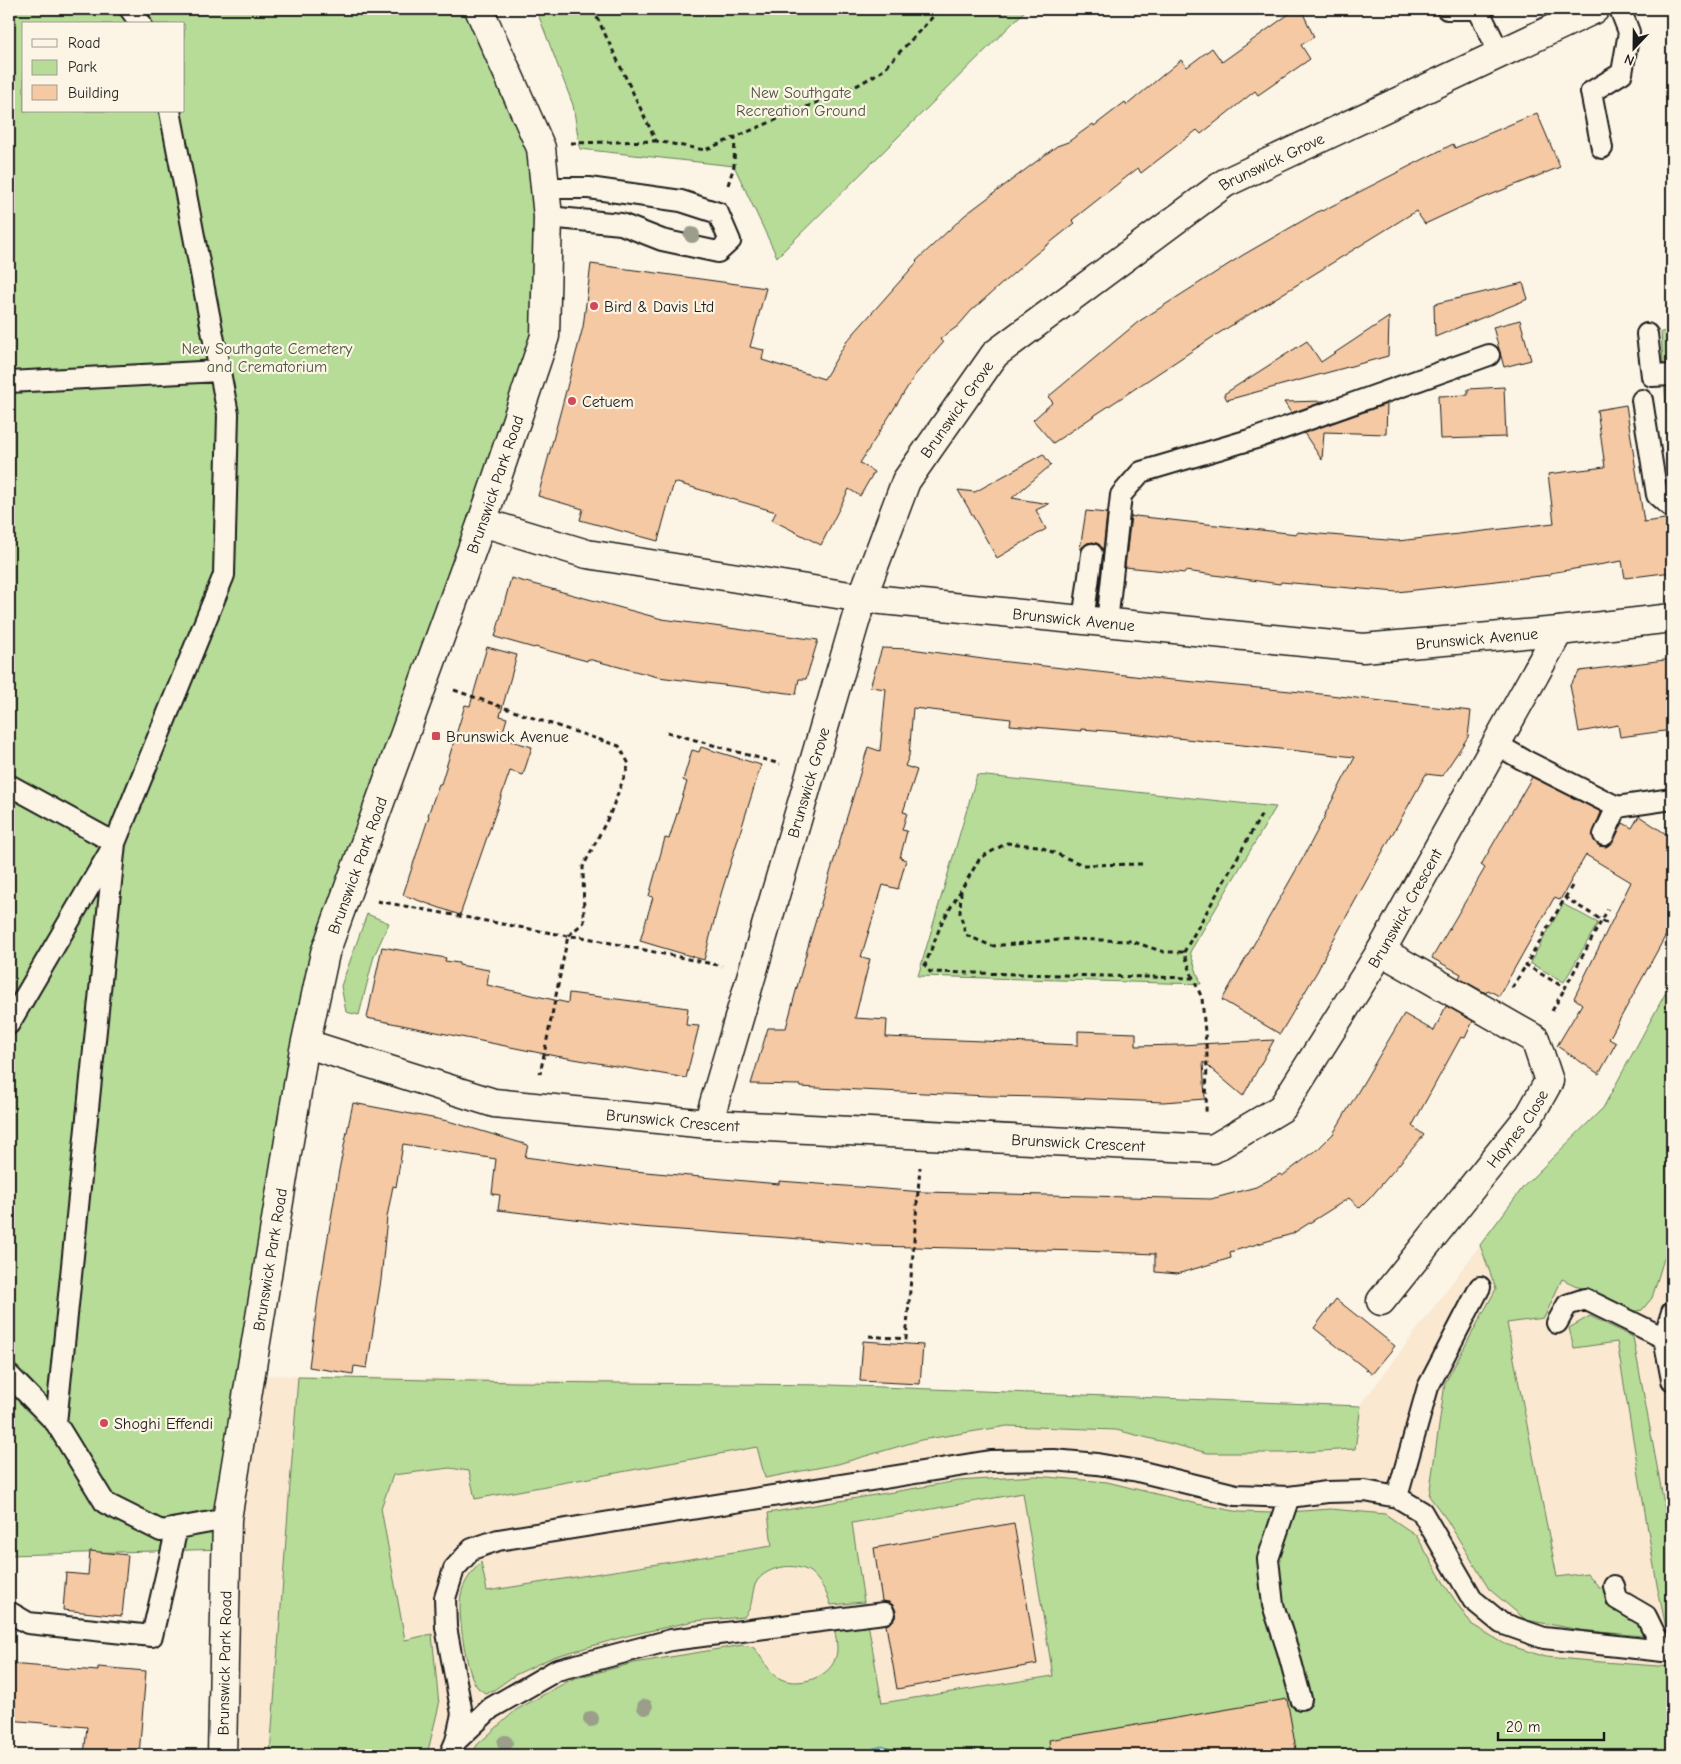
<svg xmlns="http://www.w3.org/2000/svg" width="1681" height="1764" viewBox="0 0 1681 1764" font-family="'Comic Neue',sans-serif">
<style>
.built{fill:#fae8d1}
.green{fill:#b6dc98;stroke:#697c5a;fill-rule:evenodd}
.water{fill:#83d2df;stroke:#5a8991}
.building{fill:#f4c9a3;stroke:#1c1c1c}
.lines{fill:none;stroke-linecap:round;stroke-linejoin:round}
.lane-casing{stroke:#1c1c1c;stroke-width:24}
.street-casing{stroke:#1c1c1c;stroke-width:31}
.secondary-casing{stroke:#1c1c1c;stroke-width:31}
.path{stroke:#1c1c1c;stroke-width:3;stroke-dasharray:5 4;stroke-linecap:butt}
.lane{stroke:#fcf5e5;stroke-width:20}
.street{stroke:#fcf5e5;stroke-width:28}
.secondary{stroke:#fcf5e5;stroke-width:28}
.tree{fill:#9a9e8b}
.poi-dot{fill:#d1495b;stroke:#fcf5e5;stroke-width:2}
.labels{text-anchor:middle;stroke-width:4.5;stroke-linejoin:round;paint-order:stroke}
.park-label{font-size:16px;fill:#4a5641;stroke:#fcf5e5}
.street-label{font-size:16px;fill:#1c1c1c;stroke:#fcf5e5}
.poi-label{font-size:16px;fill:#1c1c1c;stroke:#fcf5e5;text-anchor:start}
</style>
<rect width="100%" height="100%" fill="#fcf5e5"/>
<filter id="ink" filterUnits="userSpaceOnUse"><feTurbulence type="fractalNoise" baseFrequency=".02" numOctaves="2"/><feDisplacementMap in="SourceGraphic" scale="10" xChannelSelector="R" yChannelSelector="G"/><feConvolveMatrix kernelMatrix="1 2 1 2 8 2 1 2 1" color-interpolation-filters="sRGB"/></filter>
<g filter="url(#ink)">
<path class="built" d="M1672,981v774h-1450l29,-380 581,10 528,21 164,-220 82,-82z"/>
<path class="green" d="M9,9h469l58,133 10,194 -220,614 -99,599 -218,6zM24,24h160v87h-160z
M536,9h491l-250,248 -43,-91 -154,-17 -7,-44z
M1672,331v140l-2,-8 -9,-131z
M977,775l299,32 -86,145 11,32 -283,-8z
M1563,904l35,19 -34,59 -34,-19z
M367,914l22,9 -15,33 -15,59 -13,-3 -5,-26z
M1672,981v251l-20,66 -10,12 -11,2 -69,-33 -18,39 -37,5 50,254 30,-4 12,14 15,-1 34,43 -6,7 -62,-6 -54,-10 -37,-31 -42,-69 -18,-24 16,-113 51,-94 -16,-44 44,-59 79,-78z
M1590,1316l43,21 39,210v89l-4,1 -11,-52 -40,-243 -43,6 -5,-20z
M298,1377l218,5 314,3 531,21 -6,43 -68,4h-79l-92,-23 -109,-4 -86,14 -83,24 -73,14 -8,-31 -282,52 -6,-28 -19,-3 -57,7 -12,33 24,132 27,-6 7,71 -12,50h-157z
M1035,1476l72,6 90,22 43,8 33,1 58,-4 54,5 31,21 32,55 23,34 34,20 41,13 56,5 70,5v88h-1200l5,-10 39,-35 56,-31 62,-16 109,-18 10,2c9,9 16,27 28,32 17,8 48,-1 54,-20 4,-9 1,-21 -1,-31l34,-5 14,80 171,-27 -30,-183 -171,30 12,79 -33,3c-4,-12 -11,-25 -21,-33 -15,-10 -42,-6 -53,9 -5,8 -4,18 -7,26 -1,4 -4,7 -6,10l-50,4 -67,15 -74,21 -38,18 -21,15 -9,3c-2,-2 -5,-3 -7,-5 -12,-13 -21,-76 -17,-93 3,-14 10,-22 20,-33l6,29 285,-45 -4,-33 190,-32z"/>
<path class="water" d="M882,1746l27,9h-55l2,-2z"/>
<path class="building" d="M1296,9h5l13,28 -13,8 9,14 -52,36 -3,-4 -54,43 -4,-4 -56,43 -3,-5 -66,52 3,3 -43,34 -61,54 -13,15 -18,13 3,4 -28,32 -55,88 14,9 -14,24 -11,-7 -28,56 -49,-25 4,-8 -102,-30 -16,59 -78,-21 3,-11 -45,-13 45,-169 8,-63 175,24 -16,59 14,3 -2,10 62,19 23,-38 70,-79 -1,-1 49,-46 92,-69 11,-4 25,-18 1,2 31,-24 2,3 54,-45 6,7 25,-19 10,14z
M1537,113l23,54 -92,37 -43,20 -9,-13 -200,124 -163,108 -20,-23 20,-18 -5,-5 90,-75 105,-67 78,-45 1,1 131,-67 2,4z
M1523,283l5,16 -93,38 -1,-33z
M1389,317l-1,39 -161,44 -3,-6 83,-53 14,21z
M1520,320l11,40 -27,7 -11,-40z
M1504,387l2,50 -66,2 -2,-43 30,-1v-6z
M1325,401l-34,12 -7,-11z
M1387,404l-1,30 -62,-2 -2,28 -18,-27z
M1626,405l18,117 28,-4v54l-47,6 -3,-17 -72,12v2l-153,17 -116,-10 -1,2 -95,-13v2l-60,-6 6,-51 4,1v-1l162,18v-2l101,9 156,-18 -6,-49 57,-7 -8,-57z
M1043,454l8,11 -39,33 37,6 -13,6 10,19 -49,29 -39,-68 17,2z
M1086,511l21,2 -4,37 -4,-6 -6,-2 -6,1 -7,6z
M511,578l151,41 156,21 -12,39h-7l-3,15 -138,-17 -70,-18 -1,2 -52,-14 -1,1 -39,-11z
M487,647l30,8 -17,61 7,2 -6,20 31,9 -9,28 -13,-4 -50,144 -57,-20 26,-79 -1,-1 11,-31h2l24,-79 5,1z
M882,648l29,1 79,11 162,18 160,15 159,18 -3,26 -26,39 -16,-2 -100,179 -8,17 -38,64 -58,-34 82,-144 22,-42h-1l30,-57 -235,-25 -39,-3v2l-71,-6 1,-6 -98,-11 -4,48 -4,10 12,4 -14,42 4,1 -5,17 5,1 -7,27 6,2 -8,29 -15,-4 -22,72 9,2 -15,59 32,2 -1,17 192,8v-14l58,2v13l44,-1 94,-5 -31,56 -40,-34 2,37 -42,3 -115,-5 -60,-1 -171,-8 -17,-1v-2l-49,-1 17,-56h18l23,-85 59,-196 12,4 6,-62 -16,-2z
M1672,659v71l-52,7 -2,-12 -39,7 -9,-47 10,-14z
M701,747l60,18 -40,129 -17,66 -64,-19 13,-44 -4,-1 16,-58 4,1 18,-57 -4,-2 9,-30 7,2z
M1532,777l69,35 -9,24 3,6 4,4 7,1 5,-3 12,-21 9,5 7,-12 33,22v86l-63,115 7,4 -17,31 -42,-28 25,-42 -8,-6 57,-116 -45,-27 -26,45 -6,-2 -55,98 -11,-6 -2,3 -27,-15 2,-4 -29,-16 53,-90 -4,-3z
M382,947l64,11 -1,3 14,2v2l30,5 -2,15 81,18 1,-10 119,15 -2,17 13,1 -13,52 -136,-23 -183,-37z
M1446,1006l27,15 -8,17 -4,-1 -49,89 12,9 -54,63 -10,10 -11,-10 -57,36 -62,18 1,6 -54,16 -22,-2v-18l-73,-3 -210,-5v-1l-31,-3 -201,-15 -142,-17 2,-15 -8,-1 4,-35 -93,-15 -7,43 -3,-1 -6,31 -6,63 -14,88 -13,-2 -1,8 -44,-7 9,-69 21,-128 14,-67 95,18 80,24 -3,12 87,12 167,15v-3l145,11 287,7 45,-12 24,-13 2,2 36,-27 15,-15 71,-120 30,17z
M1336,1299l59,47 -23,28 -58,-46z
M863,1341l60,4 -3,39 -60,-3z
M1014,1523l23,141 -140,25 -11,-64 5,-2 4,-5 1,-7 -3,-6 -4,-3 -7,-1 -8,-53z
M90,1551l38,4 -6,61 -59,-6 3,-37 22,2z
M9,1664l89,7v-4l48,4 -7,84h-55l3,-28 -78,-7z
M1287,1699l10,56h-246l-2,-15z"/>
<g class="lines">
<defs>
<path id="lane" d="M130,9l11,15
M1447,9h31
M1478,9l22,45
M1602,148l-11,-56 31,-19 7,-41 -9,-23
M545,188h44l92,13 37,12 12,28 -12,11 -56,-12 -41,-16 -73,-7
M1647,334l5,42 20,-1
M9,382l210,-11
M1642,400l15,95 13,11 2,-1
M1083,621l9,-67
M1107,623l14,-128 20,-23 115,-34 233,-83
M1496,744l26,15 95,48
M9,785l106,58 -59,580
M1604,835l13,-28 55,-8
M9,1024l106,-181 109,-268 4,-161 -58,-303
M1672,1312l-8,26 8,42
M1557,1323l10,-18 18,-6 79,39
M9,1375l47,48 49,80 56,28 66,-12
M1289,1497l-21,62 5,46 15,46 13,48
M1397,1497l31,-110 52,-100
M1614,1586l3,13 29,17 17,35
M9,1612l19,11 124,13 25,-108
M456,1741l6,-27 -16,-87 -1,-29 9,-29 18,-20 26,-9 492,-79 64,-1 43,4 41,7 98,24 53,2 38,-5 38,-1 32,6 25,15 51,88 28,23 43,15 119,13 9,-1
M450,1755l6,-14 35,-33 66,-38 114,-30 213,-27"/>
<g id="street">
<path id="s1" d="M320,1048l174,55 214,21 505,25 69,-41 99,-157 178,-320"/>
<path id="s2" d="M708,1124l154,-526 44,-117 89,-127 230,-171 370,-174"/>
<path id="s3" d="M1381,1301l149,-186 19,-34 -14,-42 -154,-88"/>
</g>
<g id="secondary">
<path id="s4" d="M482,522l105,32 275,44 501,50 196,-17 113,-13"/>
<path id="s5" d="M222,1755l5,-236 76,-464 22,-102 157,-431 63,-186 3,-119 -7,-69 -62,-139"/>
</g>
</defs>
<use href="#lane" class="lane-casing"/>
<use href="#street" class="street-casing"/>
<use href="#secondary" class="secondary-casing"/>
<path class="path" d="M593,9l63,132 49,9 153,-65 24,-14 58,-62
M571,143l85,-2
M728,185l6,-19 1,-29
M454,690l85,30 80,26 10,18 -19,50 -27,53 1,55 -16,14 -28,138
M667,732l113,32
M1142,864l-59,1 -45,-19 -31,-3 -27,15 -38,64 -17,43 5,7 263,6 9,20 5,58 -1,59
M1572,886l-46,79 39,23 43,-79
M961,891l-1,22 6,22 26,11 77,-7 62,2 33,11h20
M1564,897l44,27
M377,901l191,35 14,1 140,29
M1193,978l-9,-26 79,-140
M1512,988l14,-23
M1552,1011l13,-23
M869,1336l37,3 14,-172"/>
<use href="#lane" class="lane"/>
<use href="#street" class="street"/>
<use href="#secondary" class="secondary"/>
</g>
<g class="tree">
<circle cx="692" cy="235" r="8"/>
<circle cx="645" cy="1707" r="8"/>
<circle cx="591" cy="1719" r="8"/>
<circle cx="505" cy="1743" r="8"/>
</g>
</g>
<g class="poi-dot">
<circle cx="594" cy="306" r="5"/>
<circle cx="572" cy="401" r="5"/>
<rect x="431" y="731" width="10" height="10" rx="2.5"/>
<circle cx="104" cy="1423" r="5"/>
</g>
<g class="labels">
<g class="park-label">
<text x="801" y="98">New Southgate<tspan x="801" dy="18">Recreation Ground</tspan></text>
<text x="267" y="354">New Southgate Cemetery<tspan x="267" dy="18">and Crematorium</tspan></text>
</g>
<g class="street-label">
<text dy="6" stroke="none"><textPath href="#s2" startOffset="1166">Brunswick Grove</textPath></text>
<text dy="6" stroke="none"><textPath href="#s2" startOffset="761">Brunswick Grove</textPath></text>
<text dy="6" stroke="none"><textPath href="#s5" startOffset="1309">Brunswick Park Road</textPath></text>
<text dy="6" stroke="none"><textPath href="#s4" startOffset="601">Brunswick Avenue</textPath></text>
<text dy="6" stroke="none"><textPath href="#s4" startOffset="1006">Brunswick Avenue</textPath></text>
<text dy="6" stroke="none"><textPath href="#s2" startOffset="356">Brunswick Grove</textPath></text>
<text dy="6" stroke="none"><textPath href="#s5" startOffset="904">Brunswick Park Road</textPath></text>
<text dy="6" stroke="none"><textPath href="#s1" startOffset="1218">Brunswick Crescent</textPath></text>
<text dy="6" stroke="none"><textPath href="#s1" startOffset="362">Brunswick Crescent</textPath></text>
<text dy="6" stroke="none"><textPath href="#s3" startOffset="220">Haynes Close</textPath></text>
<text dy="6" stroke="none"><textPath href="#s1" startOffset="768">Brunswick Crescent</textPath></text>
<text dy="6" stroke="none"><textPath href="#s5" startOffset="499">Brunswick Park Road</textPath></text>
<text dy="6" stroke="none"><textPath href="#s5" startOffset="92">Brunswick Park Road</textPath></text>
</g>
<g class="poi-label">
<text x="604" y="312">Bird &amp; Davis Ltd</text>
<text x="582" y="407">Cetuem</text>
<text x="446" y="742">Brunswick Avenue</text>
<text x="114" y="1429">Shoghi Effendi</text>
</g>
</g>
<rect width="1681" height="1764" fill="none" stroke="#fcf5e5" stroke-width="30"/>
<rect x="15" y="15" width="1651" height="1734" fill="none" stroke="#1c1c1c" stroke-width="2" filter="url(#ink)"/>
<rect x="22" y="22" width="162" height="90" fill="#fcf5e5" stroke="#a29e95"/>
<rect x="32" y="39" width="25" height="8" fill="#fcf5e5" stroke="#a29e95"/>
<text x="68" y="48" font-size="15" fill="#1c1c1c">Road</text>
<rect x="32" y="60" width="25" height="15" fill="#b6dc98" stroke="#a29e95"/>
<text x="68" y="72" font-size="15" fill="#1c1c1c">Park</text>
<rect x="32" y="85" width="25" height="15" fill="#f4c9a3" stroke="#a29e95"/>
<text x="68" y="98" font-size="15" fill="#1c1c1c">Building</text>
<g transform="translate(1634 48) rotate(202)" stroke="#fcf5e5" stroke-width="4" paint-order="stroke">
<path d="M0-4L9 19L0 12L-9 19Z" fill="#1c1c1c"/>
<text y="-8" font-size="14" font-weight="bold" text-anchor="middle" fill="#1c1c1c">N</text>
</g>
<path d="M1498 1732v8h106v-8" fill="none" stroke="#1c1c1c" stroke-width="2.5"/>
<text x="1506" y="1732" font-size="15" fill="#1c1c1c" stroke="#fcf5e5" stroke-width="4" paint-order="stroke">20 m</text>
</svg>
